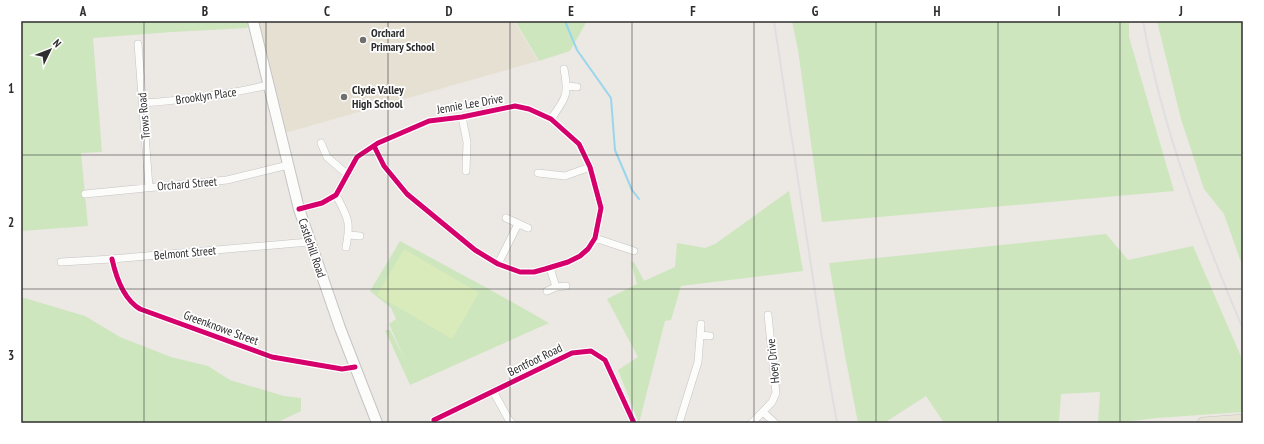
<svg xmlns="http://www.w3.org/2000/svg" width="1264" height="444" viewBox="0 0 1264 444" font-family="'PT Sans Narrow',sans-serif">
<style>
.education{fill:#e6e0d3}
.green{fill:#cee6be}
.pitch{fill:#d9eabb}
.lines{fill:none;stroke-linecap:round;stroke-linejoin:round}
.stream{stroke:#99d6ec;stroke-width:2}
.street-casing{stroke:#c5c4c5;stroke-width:8}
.secondary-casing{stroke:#c5c4c5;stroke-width:12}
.primary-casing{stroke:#c6c5c4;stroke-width:12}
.street{stroke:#fcfcfb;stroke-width:7}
.secondary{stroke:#fcfcfb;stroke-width:10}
.primary{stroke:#e8e4d6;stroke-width:11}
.rail{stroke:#dfdfe1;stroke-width:2}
.cycleway-casing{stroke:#fff;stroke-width:8}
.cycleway{stroke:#d6006c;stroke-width:5}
.grid{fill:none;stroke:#2e2e2e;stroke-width:1;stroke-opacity:0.55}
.poi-dot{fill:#706f6e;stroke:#fff;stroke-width:1.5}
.labels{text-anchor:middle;stroke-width:3.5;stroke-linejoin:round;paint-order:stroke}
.poi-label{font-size:12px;font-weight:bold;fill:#2e2e2e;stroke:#fff;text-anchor:start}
.street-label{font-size:12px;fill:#2e2e2e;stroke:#fff}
.neatline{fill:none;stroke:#2e2e2e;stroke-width:1.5}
.grid-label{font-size:13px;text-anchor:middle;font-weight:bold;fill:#2e2e2e}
</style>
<rect width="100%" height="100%" fill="#ece8e4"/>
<path class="education" d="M258,21h256l24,40 -253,72z"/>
<path class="green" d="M21,21h227l1,4 -2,3 -75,4 -79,6 9,114 -21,1 7,73 -67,5z
M515,21h72l-17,30 -31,10z
M792,21h337v16l45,154 -352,31 -24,-172z
M1157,21h86v247l-19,-54 -20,-25 -23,-70z
M789,191l14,80 -122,15 -10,34 -6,1 -26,102 -21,-53 20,-13 -31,-58 30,-15 -6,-21 3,-1 10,19 31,-14 2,-24 28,5 10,-4z
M1106,234l22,26 65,-14 50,115v51l-86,6 -43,5h-16l2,-31 -39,2 -2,29h-115l-18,-27 -42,27h-26l-14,-73 -15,-87z
M400,241l87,47 62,35 -139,62 -25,-55h5l15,30 -16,-36 7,-5 -5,-11 -21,-17z
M21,297l64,19 35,21 51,20 37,9 22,14 54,16 17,2v13l-25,12h-255z"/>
<path class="pitch" d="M404,249l75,44 -27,46 -75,-44z"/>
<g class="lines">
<path class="stream" d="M565,21l12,29 34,48 4,52 17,40 7,9"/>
<defs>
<path id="street" d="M138,44l11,143
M567,86l10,1
M143,103c42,-3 83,-8 125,-18
M462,117l5,25 -1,29
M551,119c15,-21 18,-24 13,-50
M321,143l6,14 21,18
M538,173l27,3 25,-9
M85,194l142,-14 61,-15
M336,195c12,23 15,26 10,52
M299,209l23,-6 14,-8 21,-38 21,-14 51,-22 33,-4 53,-11 14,3 22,10 28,25 11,23 11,41 -6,30 -7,11 -8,7 -12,6 -23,7 -11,3h-14l-22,-8 -23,-14 -68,-56 -23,-28 -10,-20
M506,218l22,10
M349,235l11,1
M595,238l39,13
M112,259c4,18 11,40 28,50l132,48 70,12 13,-2
M61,262l51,-3 197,-17
M498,264l20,-40
M550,268l6,19
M547,291l9,-4 10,-1
M700,335l10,1
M493,391l16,29 3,3
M763,412l12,11
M434,420l138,-67 19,-2 14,9 29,63
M679,423l19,-61 3,-38
M752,423l20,-21 4,-9 -8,-78"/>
<path id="secondary" d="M253,21l46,188 41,119 37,95"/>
<path id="primary" d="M1203,423l40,-3"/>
</defs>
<use href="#street" class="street-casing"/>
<use href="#secondary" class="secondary-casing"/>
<use href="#primary" class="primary-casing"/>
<use href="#street" class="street"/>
<use href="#secondary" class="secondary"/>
<use href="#primary" class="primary"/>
<path class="rail" d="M774,21l48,317 15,85
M1143,21c19,107 58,209 100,308"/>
<defs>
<path id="cycleway" d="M299,209l23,-6 14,-8 21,-38 21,-14 51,-22 33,-4 53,-11 14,3 22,10 28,25 11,23 11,41 -6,30 -7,11 -8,7 -12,6 -23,7 -11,3h-14l-22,-8 -23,-14 -68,-56 -23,-28 -10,-20
M112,259c4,18 11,40 28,50l132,48 70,12 13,-2
M434,420l138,-67 19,-2 14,9 29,63"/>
</defs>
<use href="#cycleway" class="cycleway-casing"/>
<use href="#cycleway" class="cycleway"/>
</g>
<path class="grid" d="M144,21v402M266,21v402M388,21v402M510,21v402M632,21v402M754,21v402M876,21v402M998,21v402M1120,21v402M21,155h1222M21,289h1222"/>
<g class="poi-dot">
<circle cx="363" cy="40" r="4"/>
<circle cx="344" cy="97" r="4"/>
</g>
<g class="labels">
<g class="poi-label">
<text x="371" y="37">Orchard<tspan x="371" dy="14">Primary School</tspan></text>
<text x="352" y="94">Clyde Valley<tspan x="352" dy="14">High School</tspan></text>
</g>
<g class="street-label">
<text transform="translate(206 96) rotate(-8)" y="4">Brooklyn Place</text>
<text transform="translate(470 104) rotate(-10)" y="4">Jennie Lee Drive</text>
<text transform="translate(144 116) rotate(-95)" y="4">Trows Road</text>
<text transform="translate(187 184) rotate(-5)" y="4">Orchard Street</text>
<text transform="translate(312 248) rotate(71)" y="4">Castlehill Road</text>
<text transform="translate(185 253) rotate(-5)" y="4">Belmont Street</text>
<text transform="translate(221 328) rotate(20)" y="4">Greenknowe Street</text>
<text transform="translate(535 360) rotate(-26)" y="4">Bentfoot Road</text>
<text transform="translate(773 361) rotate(-96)" y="4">Hoey Drive</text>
</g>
</g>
<rect width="1264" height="444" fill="none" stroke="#ffffff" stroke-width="44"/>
<g transform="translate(50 50) rotate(47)" stroke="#ffffff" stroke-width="3" paint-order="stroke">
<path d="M0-3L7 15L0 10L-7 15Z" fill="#2e2e2e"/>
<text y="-6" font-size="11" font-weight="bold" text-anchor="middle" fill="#2e2e2e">N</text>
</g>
<rect x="22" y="22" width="1220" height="400" class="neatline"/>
<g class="grid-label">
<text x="83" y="16">A</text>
<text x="205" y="16">B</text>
<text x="327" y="16">C</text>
<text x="449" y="16">D</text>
<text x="571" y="16">E</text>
<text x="693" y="16">F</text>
<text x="815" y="16">G</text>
<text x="937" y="16">H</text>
<text x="1059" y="16">I</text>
<text x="1181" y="16">J</text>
<text x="11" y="93">1</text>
<text x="11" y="227">2</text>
<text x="11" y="360">3</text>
</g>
</svg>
